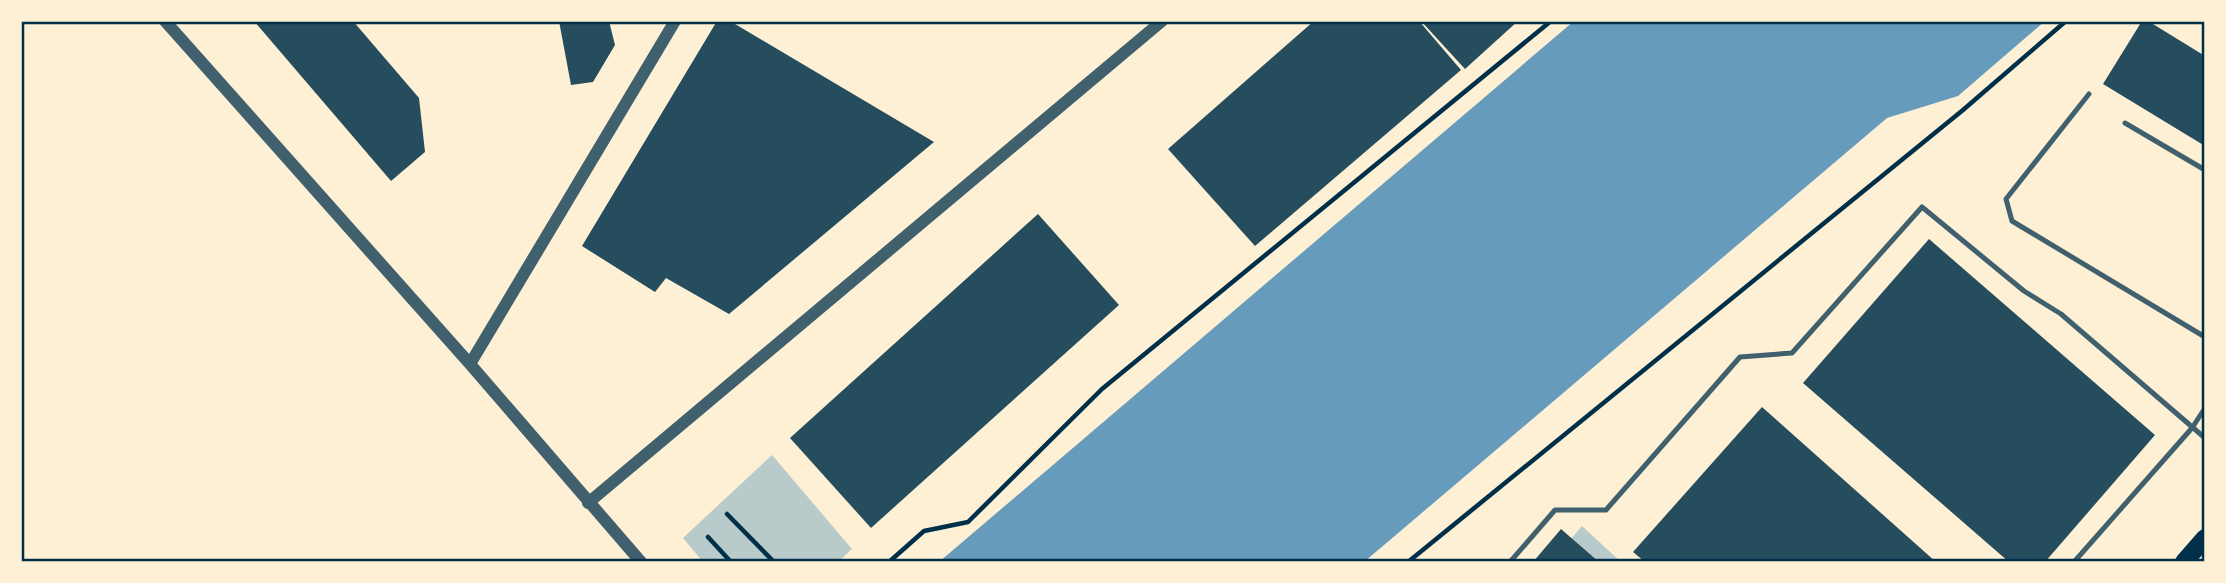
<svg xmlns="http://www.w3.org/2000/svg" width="2226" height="583" viewBox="0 0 2226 583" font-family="'Exo 2',sans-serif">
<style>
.green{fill:#b9caca}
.water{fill:#669bbc}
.building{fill:#264d5e}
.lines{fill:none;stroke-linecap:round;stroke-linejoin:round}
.path{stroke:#003049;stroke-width:4.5}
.service{stroke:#3f606c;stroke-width:5}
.tertiary{stroke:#3f606c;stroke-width:12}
.primary{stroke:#003049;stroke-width:18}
.neatline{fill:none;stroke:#003049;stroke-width:2.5}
</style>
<rect width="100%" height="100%" fill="#fdf0d5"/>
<path class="green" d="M772,455l80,94 -14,13h-135l-20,-24z
M1582,526l39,36h-70z"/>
<path class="water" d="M1574,21h471l-87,75 -71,22 -523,444h-425z"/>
<path class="building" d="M254,21h99l66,77 6,54 -34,29z
M559,21h50l6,24 -22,37 -22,3z
M717,21h13l204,121 -205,172 -63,-36 -11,14 -73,-46z
M1314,21h105l42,49 -206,176 -87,-97z
M1421,21h97l-53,48z
M2142,21h6l57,35v90l-102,-62z
M1038,214l81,91 -248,223 -81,-90z
M1929,239l226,196 -110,127h-36l-206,-179z
M1762,407l174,155h-291l-12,-10z
M1561,529l38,33h-66z"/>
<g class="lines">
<path class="path" d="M727,514l47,48
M708,537l23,25
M889,562l35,-31 44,-9 134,-133 449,-368
M1408,562l555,-452 103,-89"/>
<path class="service" d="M2089,94l-83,105 6,22 193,116
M2125,123l80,47
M1510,562l45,-52h51l134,-153 52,-4 130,-146 102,84 37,23 144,124
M2074,562l118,-134 13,-20"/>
<path class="tertiary" d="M165,21l305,343 171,198
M470,364l205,-343
M588,503l574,-482"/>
<path class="primary" d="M2184,562l21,-24"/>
</g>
<rect width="2226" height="583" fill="none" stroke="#fdf0d5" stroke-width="46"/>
<rect x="23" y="23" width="2180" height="537" class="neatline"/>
</svg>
